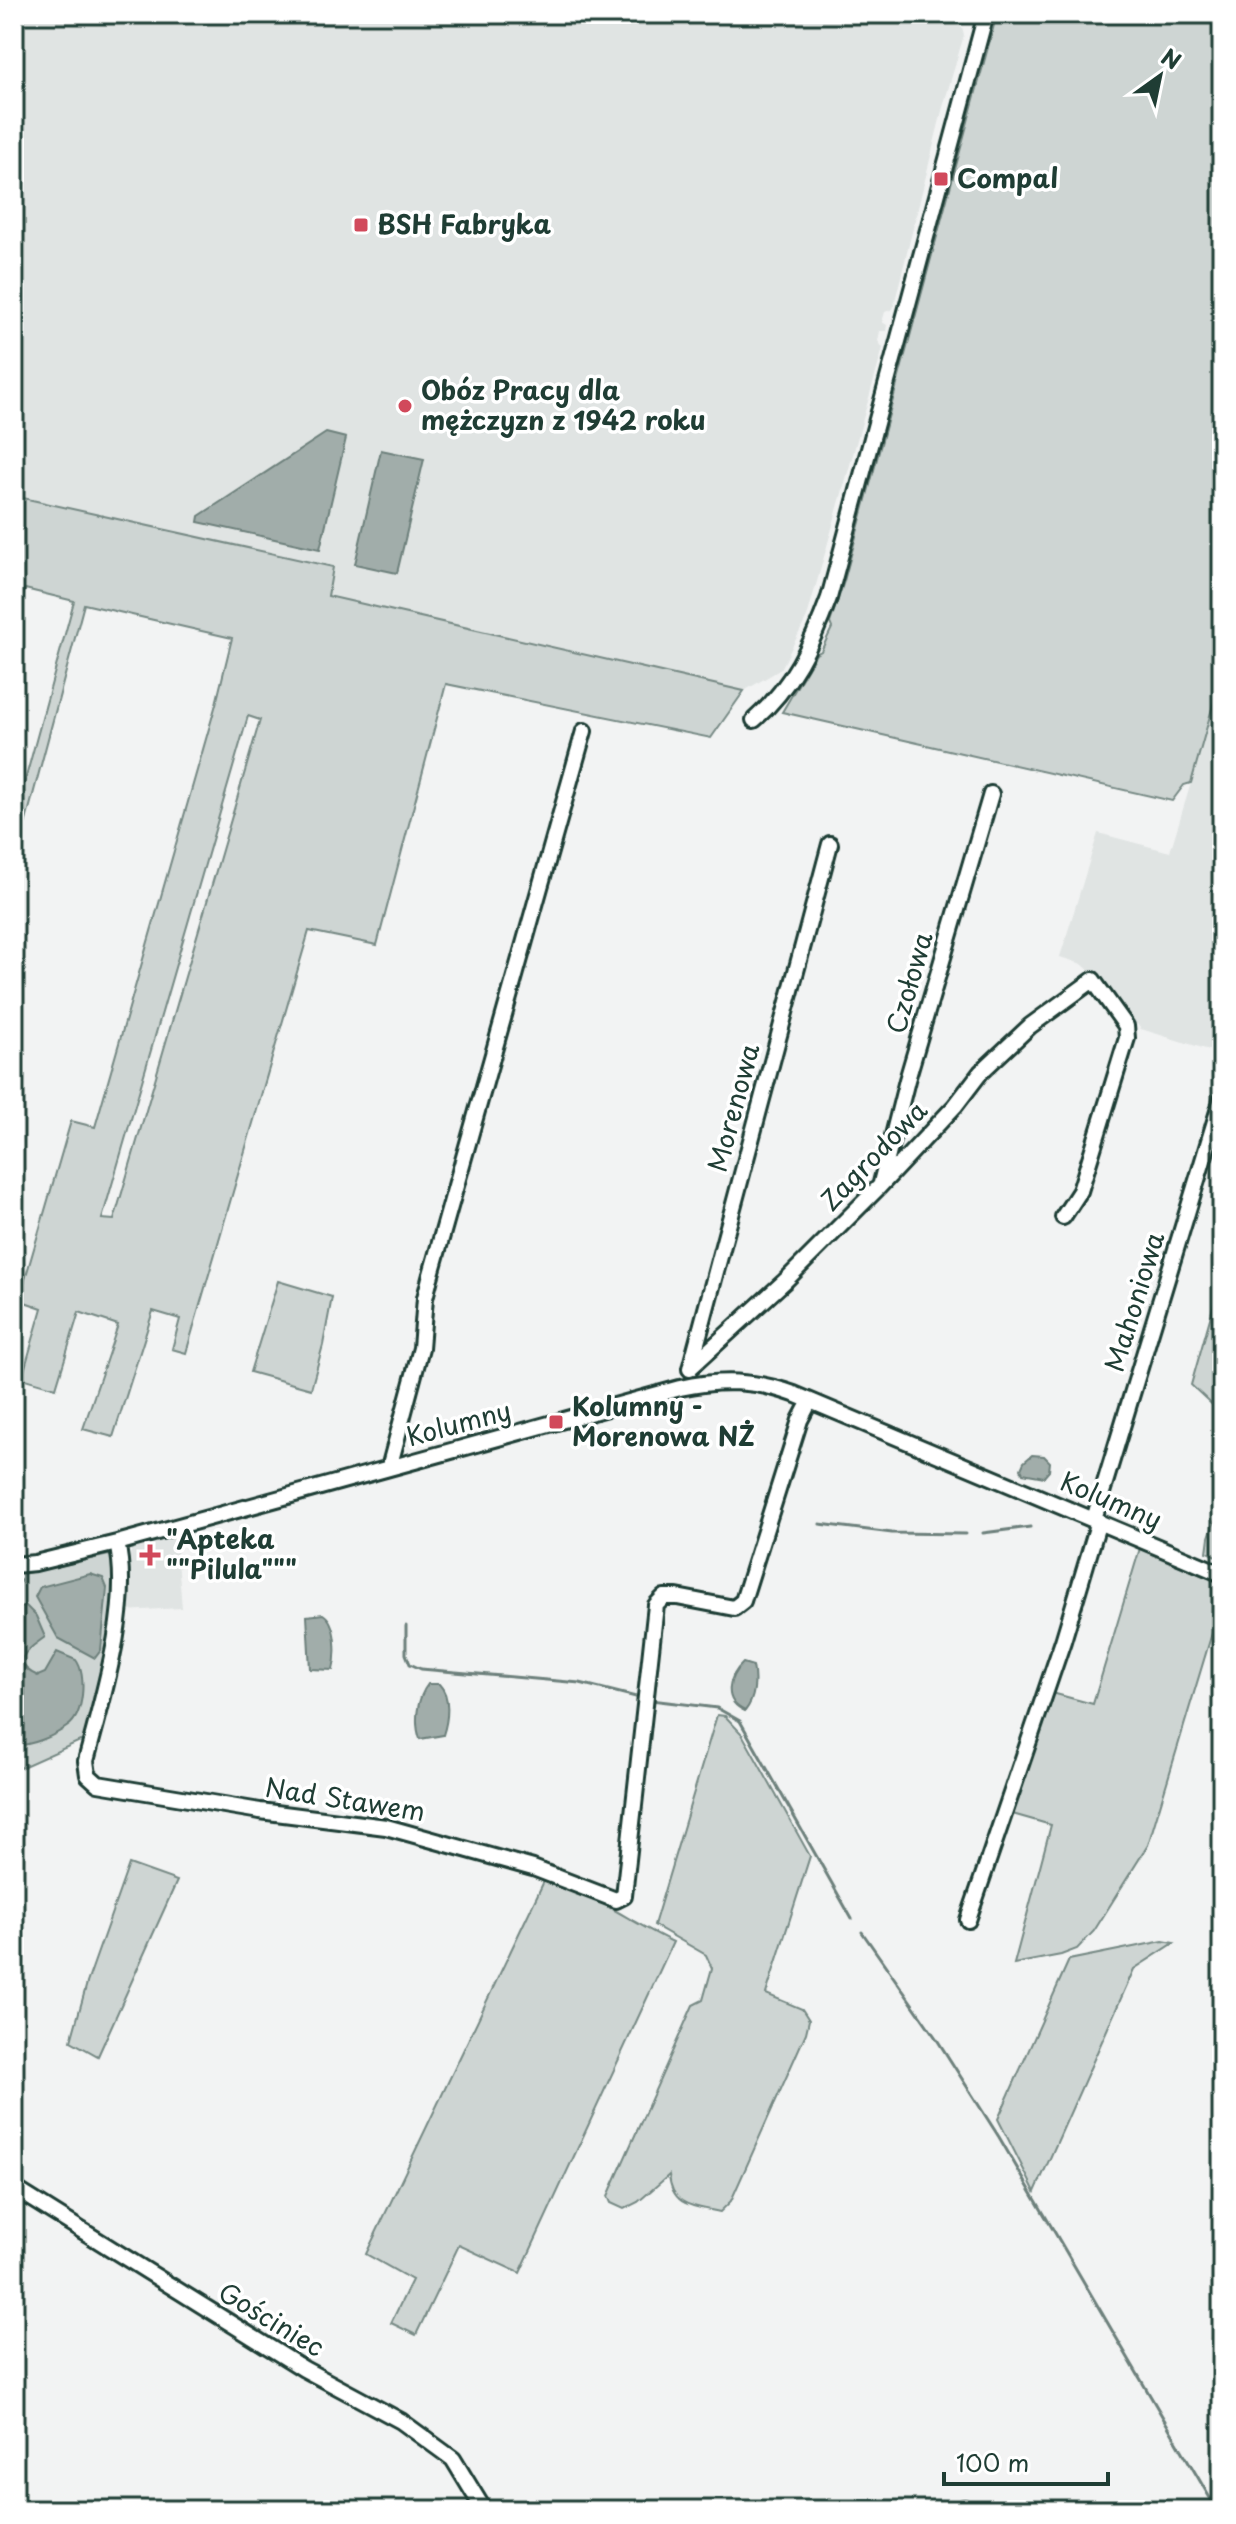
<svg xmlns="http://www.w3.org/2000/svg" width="1236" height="2524" viewBox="0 0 1236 2524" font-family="'Playpen Sans',sans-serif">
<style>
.built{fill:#e0e4e3}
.green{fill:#ced5d3;stroke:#768984;stroke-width:2;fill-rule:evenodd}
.water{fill:#a1adaa;stroke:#6d807b;stroke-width:2}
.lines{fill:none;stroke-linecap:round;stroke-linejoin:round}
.stream{stroke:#6d807b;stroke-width:3}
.minor-casing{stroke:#1f3d34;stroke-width:20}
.minor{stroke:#fff;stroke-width:14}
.poi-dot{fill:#d1495b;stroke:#fff;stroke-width:3}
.labels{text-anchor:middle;stroke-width:7;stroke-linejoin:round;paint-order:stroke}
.poi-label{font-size:26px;font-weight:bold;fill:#1f3d34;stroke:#fff;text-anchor:start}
.street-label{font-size:26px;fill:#1f3d34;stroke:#fff}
</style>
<rect width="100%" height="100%" fill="#f2f3f3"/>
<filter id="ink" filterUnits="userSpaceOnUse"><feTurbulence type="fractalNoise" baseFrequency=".0125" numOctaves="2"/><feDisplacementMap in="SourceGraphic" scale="16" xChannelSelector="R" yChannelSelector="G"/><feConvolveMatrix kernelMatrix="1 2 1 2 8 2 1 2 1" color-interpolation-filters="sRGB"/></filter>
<g filter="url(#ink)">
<path class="built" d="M14,14h943l-2,9 7,4 2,8 -21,72 -50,202 -8,3 -3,10 5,3 -1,6h-6l-2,10 5,7 -76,269 -26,52 -37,22 -417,-95 6,-29 -319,-71z
M1211,717l11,3v334l-81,-25 -40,-48 -19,-17 -22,-7 38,-124 72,19z
M176,1536l6,72 -59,3 8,-62z"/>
<path class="green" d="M997,14h225v659l-31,110 -7,2 -12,16 -390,-89 34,-58 5,-3 11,-23 -2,-5 14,-42z
M14,496l319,71 -5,29 416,95 -33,47 -265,-54 -69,261 -68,-14 -123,422 -14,-4 8,-30 -27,-8 -40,126 -30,-8 35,-104 -39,-13 -23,76 -34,-10 20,-70 -23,-8 52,-179 24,6 121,-423 16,-66 -148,-34 -70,262v-45l60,-220 -49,-12 -11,40zM248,716l12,4 -146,500 -12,-1z
M1222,1276v138l-31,-29z
M278,1281l54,16 -9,48 -12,44 -61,-17z
M1222,1501v58l-15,-7 2,-15z
M1140,1548l82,36v16l-74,245 -54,86 -17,18 -16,6 -47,9 37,-139 -42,-12 43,-120 41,11z
M109,1555l9,7 -7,87 -22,84 -5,9 -4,-1 -60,27 -6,-1v-192l8,7v-8z
M717,1715l8,1 17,18 68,122 -44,138 36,15 7,11 -3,13 -75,168 -11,11c-27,-6 -48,-5 -51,-37l-31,27 -14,7 -13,-6 -3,-7 85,-191 10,-5 9,-32 -6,-13 -52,-30z
M129,1864l48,17 -79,175 -27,-15 16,-58z
M545,1879c50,15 82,41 128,63l-153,331 -61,-28 -43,90 -25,-12 21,-43 -46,-26z
M1163,1941l11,2 -40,26 -99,223 -37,-73 71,-159z"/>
<path class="water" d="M326,433l20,5 -26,111 -122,-27 1,-6z
M381,450l43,9 -27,114 -42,-9z
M1032,1455l12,1 6,6 -1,9 -5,6 -21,-4 -2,-4 3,-7z
M90,1574l13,4 4,10 -6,62 -6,8 -37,-20 -23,-41 5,-10z
M26,1606l10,10 9,21c-13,10 -40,24 -7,39l7,-3 12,-21 19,8c11,14 8,55 -8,66 -15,11 -36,19 -54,20v-136z
M323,1614c14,8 14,41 10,56l-23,-1 -3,-53z
M743,1663l10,3c3,15 2,33 -8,45 -23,-10 -17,-34 -2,-48z
M428,1684h11c12,12 9,36 4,51l-23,4c-6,-17 -3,-41 8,-55z"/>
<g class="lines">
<path class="stream" d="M820,1524l72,9 74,1
M983,1533l47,-6
M406,1626v28l4,10 11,5 159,14 56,14
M651,1700l66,8 23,13 112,198
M862,1932l74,106 63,99 218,373"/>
<defs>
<path id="minor" d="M754,720c38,-33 58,-76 75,-122l157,-584
M881,1183l26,-103 84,-286
M690,1368l95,-87 94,-94 76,-81 26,-34 49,-46 63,-46 33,46 1,12 -47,153 -17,26
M690,1369l140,-525
M389,1468l32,-120 4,-50 5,-20 154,-547
M1094,1519l128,-421
M117,1543c15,61 -15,157 -31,218l2,14 10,9 162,27 126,16 147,41 83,32 8,-4 32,-291 8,-8h13l57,11 9,-7 57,-181 10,-19
M14,1565l21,-2 82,-20 563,-155c40,-9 75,-8 114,6l428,180
M968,1920l95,-279 36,-120
M14,2188l290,181 97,52 52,38 31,51
M963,2510l1,-2"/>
</defs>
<use href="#minor" class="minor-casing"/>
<use href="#minor" class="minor"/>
</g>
</g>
<g class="poi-dot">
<rect x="933" y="171" width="16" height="16" rx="4"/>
<rect x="353" y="217" width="16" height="16" rx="4"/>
<circle cx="405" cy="406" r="8"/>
<rect x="548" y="1414" width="16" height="16" rx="4"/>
<path d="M146 1543h8v8h8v8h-8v8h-8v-8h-8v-8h8z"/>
</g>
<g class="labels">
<g class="poi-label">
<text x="957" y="188">Compal</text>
<text x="377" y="234">BSH Fabryka</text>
<text x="421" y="400">Obóz Pracy dla<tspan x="421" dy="30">mężczyzn z 1942 roku</tspan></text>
<text x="572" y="1416">Kolumny -<tspan x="572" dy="30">Morenowa NŻ</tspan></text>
<text x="166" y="1549">"Apteka<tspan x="166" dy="30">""Pilula"""</tspan></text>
</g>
<g class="street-label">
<text transform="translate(910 983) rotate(-74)" y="9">Czołowa</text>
<text transform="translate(734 1108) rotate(-75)" y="9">Morenowa</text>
<text transform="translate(874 1156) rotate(-46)" y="9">Zagrodowa</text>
<text transform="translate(1135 1302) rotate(-73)" y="9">Mahoniowa</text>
<text transform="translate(459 1424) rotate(-15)" y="9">Kolumny</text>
<text transform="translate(1111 1501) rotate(23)" y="9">Kolumny</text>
<text transform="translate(345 1800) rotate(9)" y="9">Nad Stawem</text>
<text transform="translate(271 2320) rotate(31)" y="9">Gościniec</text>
</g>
</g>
<rect width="1236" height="2524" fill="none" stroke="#fff" stroke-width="48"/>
<rect x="24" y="24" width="1188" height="2476" fill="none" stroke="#1f3d34" stroke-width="3" filter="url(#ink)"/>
<g transform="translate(1160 76) rotate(33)" stroke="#ffffff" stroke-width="6" paint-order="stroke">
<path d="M0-6L14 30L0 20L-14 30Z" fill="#1f3d34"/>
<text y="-12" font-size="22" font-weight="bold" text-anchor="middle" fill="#1f3d34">N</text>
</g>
<path d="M944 2472v12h164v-12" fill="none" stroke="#1f3d34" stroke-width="4"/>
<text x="956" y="2472" font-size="24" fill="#1f3d34" stroke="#ffffff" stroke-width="6" paint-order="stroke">100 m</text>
</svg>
